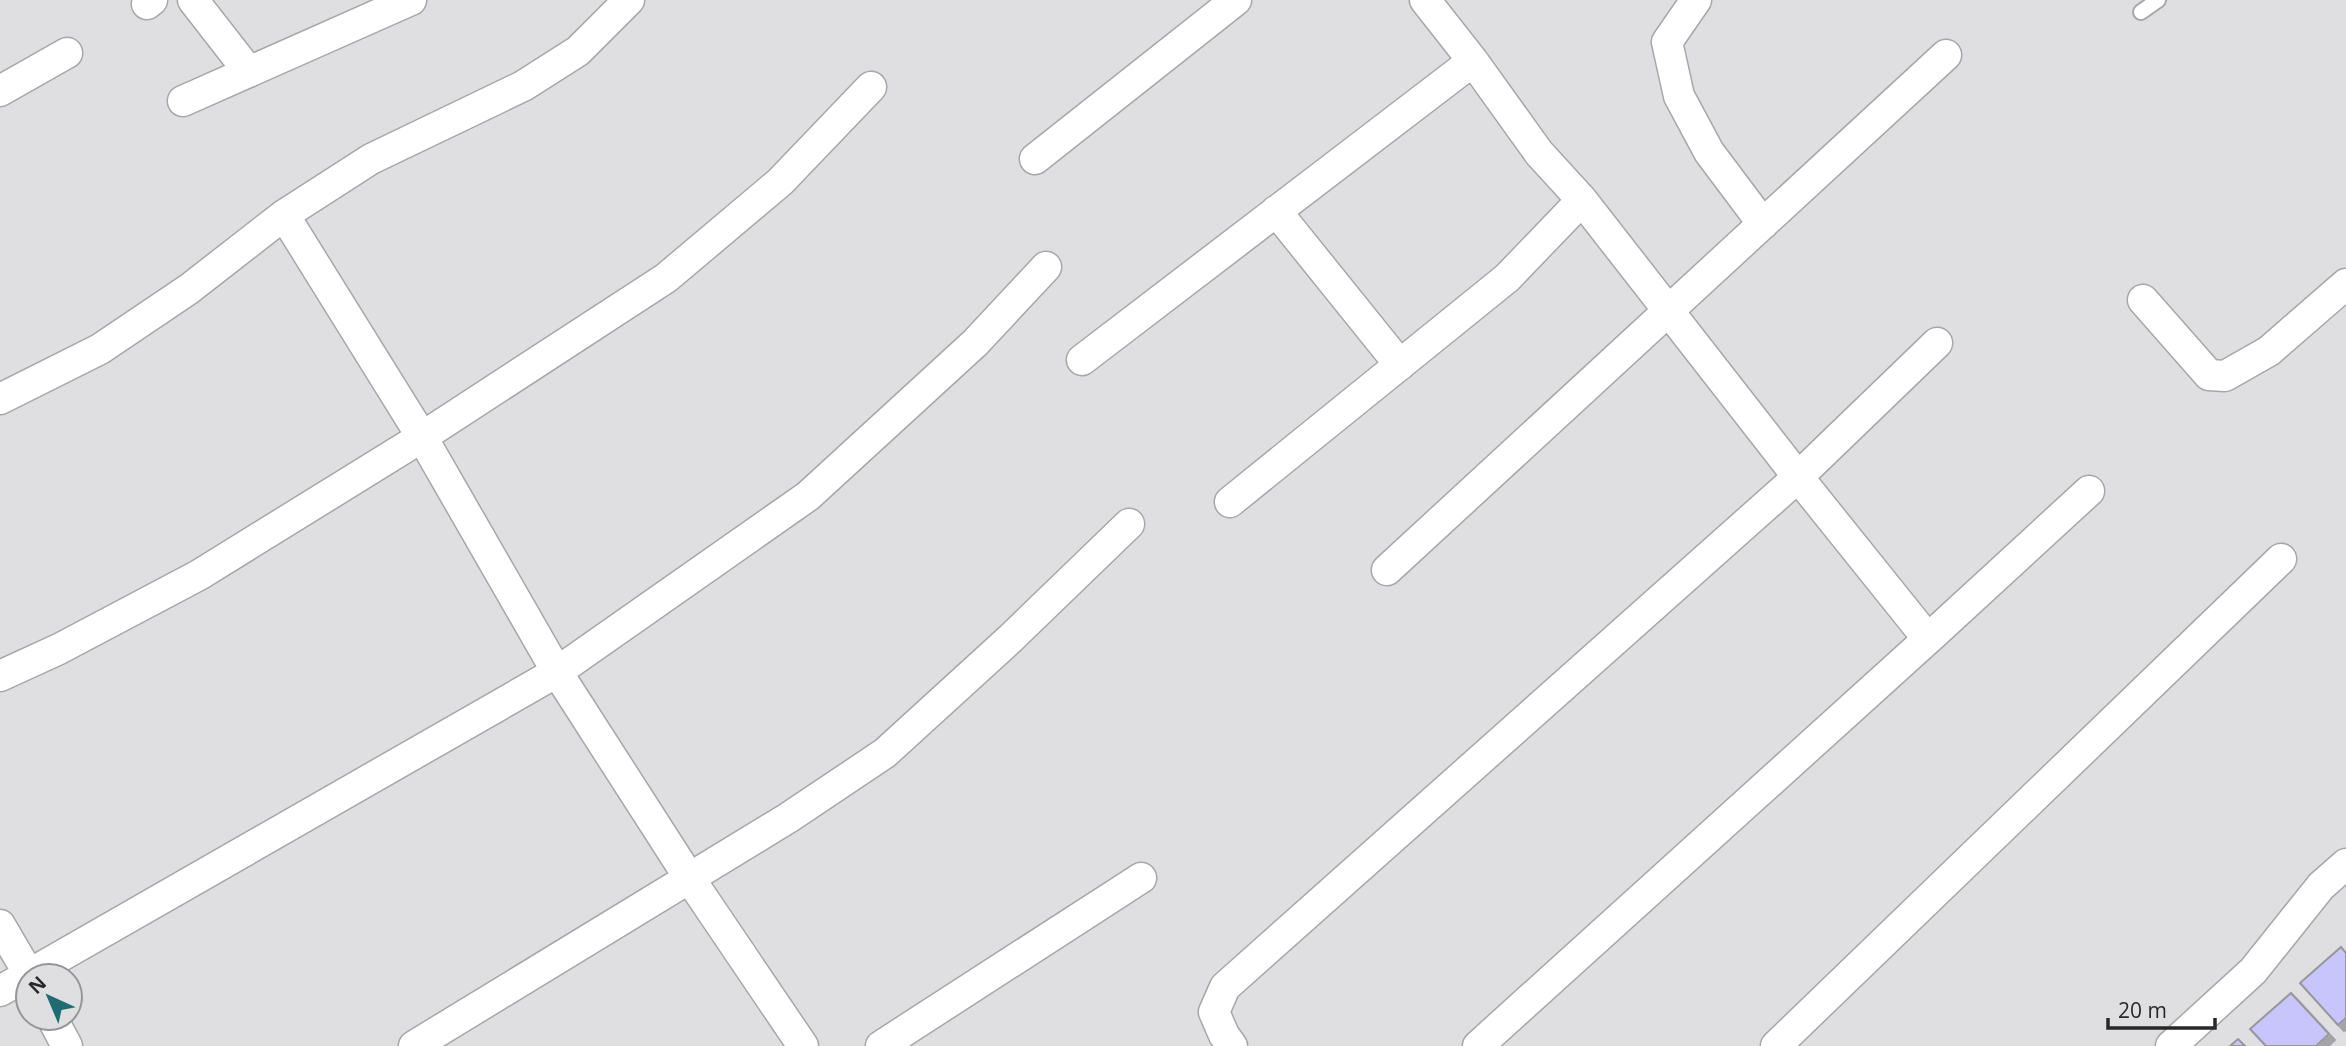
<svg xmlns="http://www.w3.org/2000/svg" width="2346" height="1046" viewBox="0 0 2346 1046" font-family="'Open Sans',sans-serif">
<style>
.building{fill:#c8c5fd;stroke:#97979a;stroke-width:2;filter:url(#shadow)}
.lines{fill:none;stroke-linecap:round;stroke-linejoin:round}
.lane-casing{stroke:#a7a7a9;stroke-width:18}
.street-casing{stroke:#a7a7a9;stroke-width:33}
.lane{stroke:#fff;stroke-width:14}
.street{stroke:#fff;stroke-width:30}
</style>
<defs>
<filter id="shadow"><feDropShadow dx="6" dy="6" stdDeviation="0" flood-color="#0004"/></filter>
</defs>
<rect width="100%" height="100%" fill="#dfdfe2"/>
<path class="building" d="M2341,947l5,6v65l-8,7 -38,-42z
M2291,993l38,41 -13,12h-50l-16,-17z
M2238,1039l7,7h-15z"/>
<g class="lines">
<defs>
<path id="lane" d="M2141,12l17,-12"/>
<path id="street" d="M193,0l56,72
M1425,0l48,61 66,92 43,47 216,277 130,162 -450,407
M1696,0l-29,42 12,54 30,56 54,72
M147,4l5,-4
M0,91l67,-38
M183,101l228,-101
M1035,159l201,-159
M1276,211l124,154
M284,215l138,222 135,235 133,207 113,167
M2143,300l66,75 16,1 44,-25 77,-67
M1082,360l391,-299
M0,399l100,-50 89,-60 95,-74 87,-56 152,-73 55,-35 51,-51
M1230,502l277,-224 75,-78
M1387,570l559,-515
M1928,639l161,-148
M0,676l59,-27 140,-74 223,-138 244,-159 114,-96 91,-95
M0,925l30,51
M0,991l557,-319 251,-176 167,-153 71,-76
M52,1018l15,28
M414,1046l374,-228 97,-65 126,-115 118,-114
M881,1046l260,-168
M1232,1046l-8,-11 -10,-23 11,-25 573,-510 139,-134
M1776,1046l505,-487
M2171,1046l82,-75 68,-85 25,-22"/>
</defs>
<use href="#lane" class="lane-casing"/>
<use href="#street" class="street-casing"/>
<use href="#lane" class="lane"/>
<use href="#street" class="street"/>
</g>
<g transform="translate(49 997) rotate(316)"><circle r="33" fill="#dfdfe2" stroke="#969698" stroke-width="2"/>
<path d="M0-5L12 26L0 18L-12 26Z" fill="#1f6b70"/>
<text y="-10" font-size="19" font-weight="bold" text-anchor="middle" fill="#282829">N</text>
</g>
<path d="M2108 1018v10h107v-10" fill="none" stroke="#282829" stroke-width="3.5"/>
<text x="2118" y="1018" font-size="21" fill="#282829" stroke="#dfdfe2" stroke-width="5" paint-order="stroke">20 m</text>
</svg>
